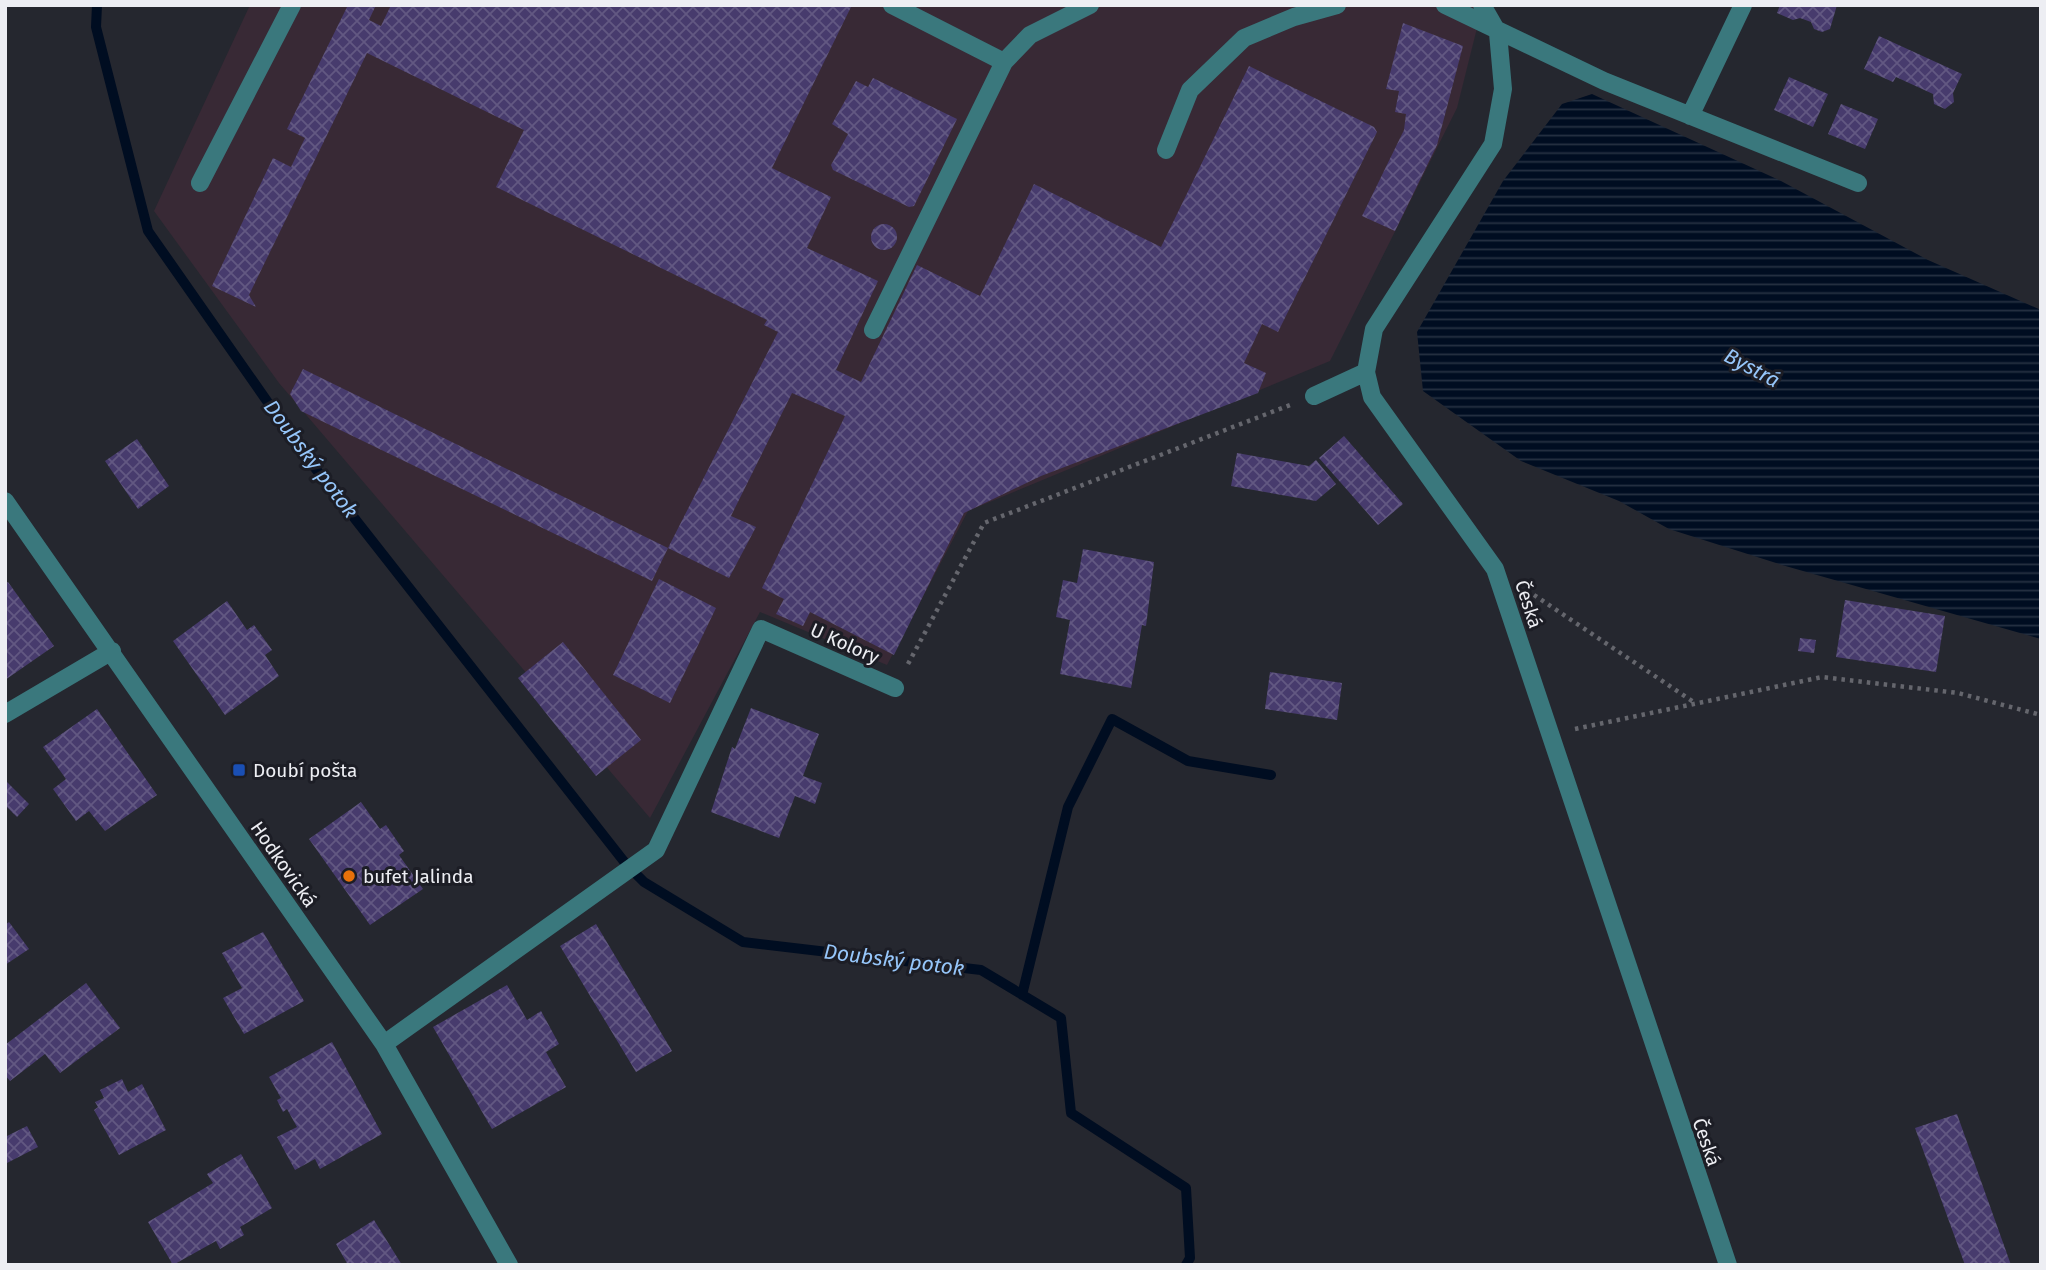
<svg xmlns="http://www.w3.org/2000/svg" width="2046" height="1270" viewBox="0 0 2046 1270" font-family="'Fira Sans',sans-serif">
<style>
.industrial{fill:#382935}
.water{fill:url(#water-rules)}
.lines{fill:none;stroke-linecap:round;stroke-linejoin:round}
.stream{stroke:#000d21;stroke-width:10}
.building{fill:url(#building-cross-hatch)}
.path{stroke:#65666d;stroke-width:4.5;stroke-dasharray:3.5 5;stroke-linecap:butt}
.minor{stroke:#3a787d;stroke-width:18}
.transit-dot{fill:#1a4fb4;stroke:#1c1d25;stroke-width:2.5}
.food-dot{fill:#e8710a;stroke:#1c1d25;stroke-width:2.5}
.labels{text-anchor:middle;stroke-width:6;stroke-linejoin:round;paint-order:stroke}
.street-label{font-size:19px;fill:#edeef3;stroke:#1c1d25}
.poi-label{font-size:19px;fill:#edeef3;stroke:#1c1d25;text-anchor:start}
.water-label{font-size:21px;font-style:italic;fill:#96c6fa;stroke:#1c1d25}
</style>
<defs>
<pattern id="water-rules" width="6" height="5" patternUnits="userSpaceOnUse" patternTransform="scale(1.75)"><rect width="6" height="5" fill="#000d21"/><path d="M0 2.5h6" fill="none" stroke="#263142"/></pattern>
<pattern id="building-cross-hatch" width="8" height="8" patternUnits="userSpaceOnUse" patternTransform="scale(1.75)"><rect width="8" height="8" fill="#473b6d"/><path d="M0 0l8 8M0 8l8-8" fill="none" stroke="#625882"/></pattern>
</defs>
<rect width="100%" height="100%" fill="#25272f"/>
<path class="industrial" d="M250,5h1228l4,3 -25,100 -127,253 -362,150 -81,154 -127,-53 -110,206 -371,-435 -125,-172z"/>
<path class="water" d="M1592,94l189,87 147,79 113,50v329l-259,-74 -113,-36 -50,-28 -98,-40 -98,-70 -6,-59 86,-151 59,-77z"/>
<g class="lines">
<path class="stream" d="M97,5l-1,22 52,204 156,223 322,410
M635,873l9,9 99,60 238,28 80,48 10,95 115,75 4,70 -4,7
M1022,995l46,-188 44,-88 76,42 83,14"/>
</g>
<path class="building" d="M348,5h28l-7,15 12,6 10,-21 460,2 -79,161 59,29 -24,51 71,33 -42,89 25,12 56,-117 63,31 54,-112 127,63 88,-181 125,61 3,5 -99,200 -16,-8 -18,39 22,10 -8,20 -217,83 -77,37 -70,142 -84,-43 -7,14 -27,-12 8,-15 -22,-11 83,-172 -53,-23 -61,123 25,11 -27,51 -61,-30 -16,33 -351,-170 -11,-17 13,-25 365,179 110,-216 -14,-7 3,-5 -271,-133 28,-57 -157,-77 -118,242 7,12 -44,-21 61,-128 18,9 14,-29 -18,-9z
M1780,5h57l-7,24 -8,3 -8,-3 -3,-7 -11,-4 -7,2 -16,-7z
M1403,23l60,23 -26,99 -42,86 -33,-15 42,-86 2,-16 -11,-2 4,-21 -13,-2z
M1879,36l83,38 -9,19 1,9 -9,7 -11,-5 -1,-10 -37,-17 -3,5 -29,-13z
M1789,77l39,17 -15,33 -39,-17z
M873,78l84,41 -43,87 -5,1 -76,-37 -2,-5 17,-31 -16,-10 24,-43 12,6z
M1841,104l37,15 -13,30 -37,-15z
M871 237a13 13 0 1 1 26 0a13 13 0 1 1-26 0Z
M1344,436l59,68 -25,21 -59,-67z
M137,439l32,47 -31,23 -33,-48z
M1237,453l72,13 7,-6 20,24 -20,17 -85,-15z
M1083,549l71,13 -8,64 -4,-1 -11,63 -71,-14 10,-54 -14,-3 7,-37 14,3z
M659,579l57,29 -46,95 -57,-28z
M8,582l46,64 -49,34v-96z
M1845,600l100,16 -9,56 -100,-15z
M227,601l20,29 7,-5 18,25 -7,5 14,21 -54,39 -52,-74z
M1800,638l16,2 -2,13 -16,-2z
M563,642l78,98 -45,36 -78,-98z
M1270,672l72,11 -5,37 -72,-11z
M751,708l68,26 -16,42 19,7 -7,21 -20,-8 -16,42 -68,-26 21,-65 3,2z
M97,709l60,86 -52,36 -16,-20 -13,10 -23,-32 13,-10 -23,-32z
M5,780l24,24 -12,13 -12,-12z
M361,802l19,27 6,-4 18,26 -5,4 24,34 -53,36 -61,-86z
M9,922l20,27 -24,16v-40z
M596,924l76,127 -36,21 -76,-126z
M263,932l41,69 -60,33 -21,-36 19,-10 -20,-35z
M86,983l34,45 -60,45 -15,-19 -35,27 -5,-6v-30z
M507,985l20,35 14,-9 18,33 -13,8 20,35 -74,42 -59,-102z
M332,1042l50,92 -62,35 -5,-10 -20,11 -18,-33 20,-10 -10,-18 -4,3 -6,-12 4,-2 -12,-21z
M122,1079l6,13 14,-8 24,46 -47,25 -25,-45 4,-3 -3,-5 9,-4 -4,-8z
M1957,1114l54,151h-46l-50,-137z
M27,1126l11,21 -31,16 -2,-26z
M241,1154l31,54 -32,19 4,8 -24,14 -4,-8 -43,24 -25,-43 65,-39 -6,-9z
M374,1220l28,45h-54l-12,-21z"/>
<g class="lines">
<path class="path" d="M1534,595l161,108
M908,664l76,-141 306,-118
M1575,729l247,-52 136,16 83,22"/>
<path class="minor" d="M892,5l112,57
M1445,5l159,76 254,102
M1482,5l16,28 5,56 -10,55 -119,185 -8,43 6,25 123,172 233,696
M1690,116l53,-111
M1166,150l24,-60 54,-52 50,-21 43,-12
M200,183l92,-178
M873,330l131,-268 26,-27 60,-30
M1314,396l52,-24
M5,501l379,543 125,221
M5,714l107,-63
M384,1044l272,-194 105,-221 134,59"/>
</g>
<rect class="transit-dot" x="232" y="763" width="14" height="14" rx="3.5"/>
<circle class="food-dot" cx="349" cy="876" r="7"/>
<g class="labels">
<g class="street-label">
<text transform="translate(1529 604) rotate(72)" y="7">Česká</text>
<text transform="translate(845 643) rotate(24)" y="7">U Kolory</text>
<text transform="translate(284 864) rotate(55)" y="7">Hodkovická</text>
<text transform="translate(1707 1142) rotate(71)" y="7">Česká</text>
</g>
<g class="poi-label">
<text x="253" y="777">Doubí pošta</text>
<text x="363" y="883">bufet Jalinda</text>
</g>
<g class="water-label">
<text transform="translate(1752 368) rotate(28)" y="7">Bystrá</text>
<text transform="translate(311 459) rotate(53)" y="7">Doubský potok</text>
<text transform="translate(894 960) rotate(7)" y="7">Doubský potok</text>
</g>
</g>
<rect width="2046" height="1270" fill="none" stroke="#edeef3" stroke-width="14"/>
</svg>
